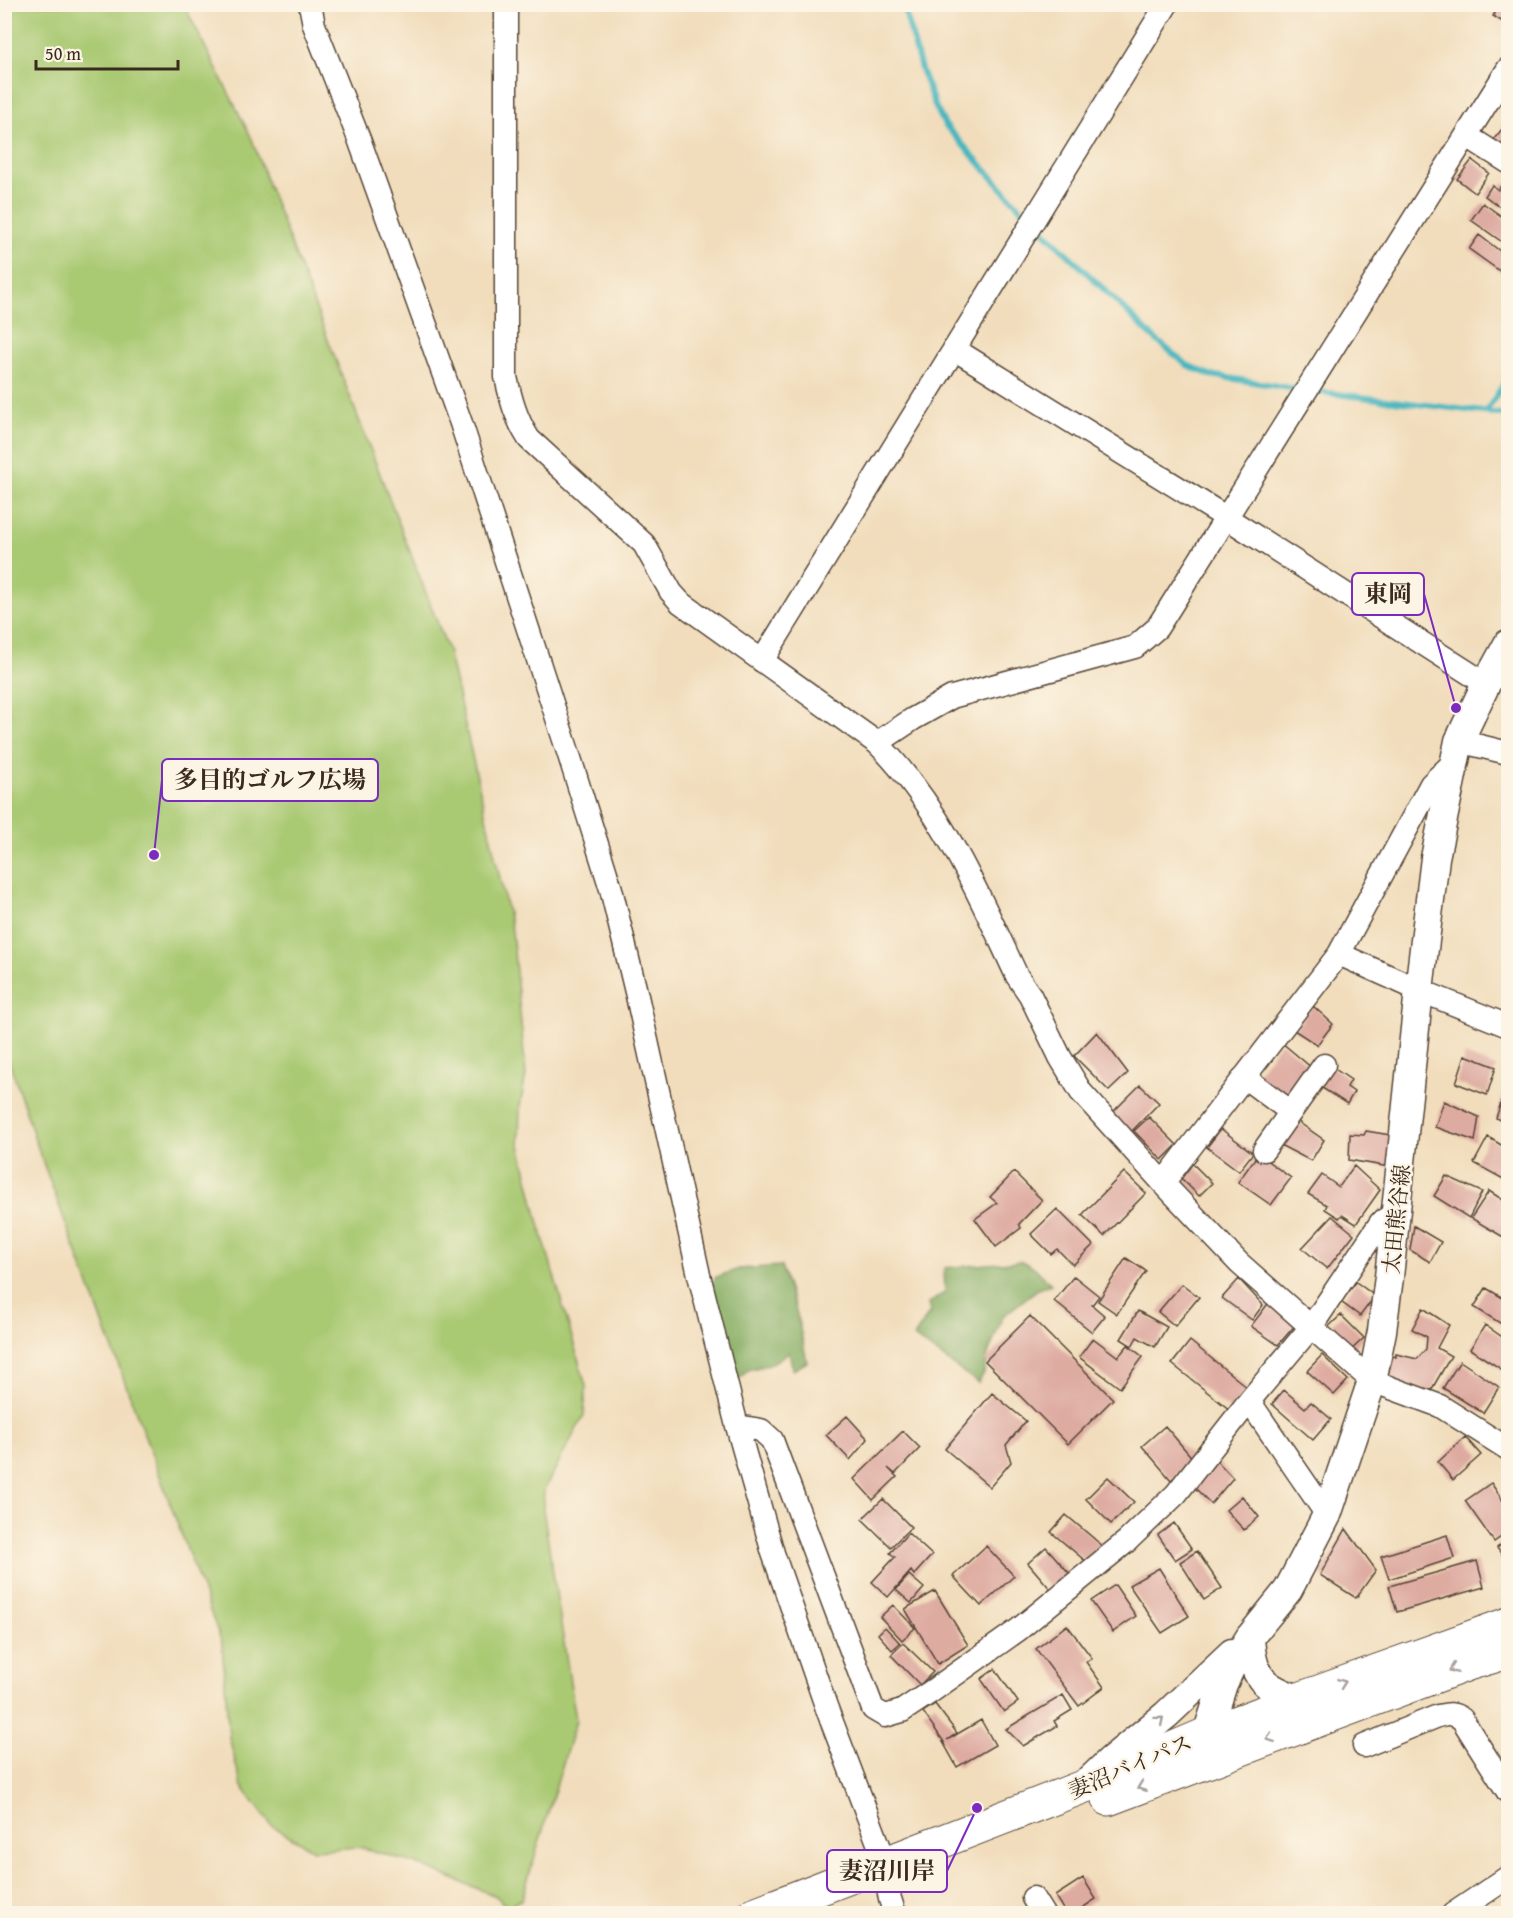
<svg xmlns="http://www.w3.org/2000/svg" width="1513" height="1918" viewBox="0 0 1513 1918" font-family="'Gentium Book Plus','Noto Serif JP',serif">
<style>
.green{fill:#a9c972;stroke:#727a48;stroke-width:1.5}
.forest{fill:#86ad64;stroke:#606c41;stroke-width:1.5}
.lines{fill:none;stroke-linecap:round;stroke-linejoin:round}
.stream{stroke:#47b6be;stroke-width:6}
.building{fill:#deaba1}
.minor-casing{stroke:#564536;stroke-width:25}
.major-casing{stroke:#564536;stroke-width:31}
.highway-casing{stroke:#564536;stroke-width:35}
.minor{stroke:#fff;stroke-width:22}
.major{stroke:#fff;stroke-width:28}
.highway{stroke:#fff;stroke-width:33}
.oneway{stroke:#a79f9a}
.labels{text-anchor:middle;stroke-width:5;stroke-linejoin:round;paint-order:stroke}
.street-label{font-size:22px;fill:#3b2a1e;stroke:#fcf5e5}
.leader{fill:none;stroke:#7b2cbf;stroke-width:2}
.callout-dot{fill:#7b2cbf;stroke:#fcf5e5;stroke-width:2}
.callout{fill:#fcf5e5;stroke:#7b2cbf;stroke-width:2}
.callout-label{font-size:24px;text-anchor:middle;font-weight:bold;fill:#3b2a1e}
</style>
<rect width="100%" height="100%" fill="#fcf5e5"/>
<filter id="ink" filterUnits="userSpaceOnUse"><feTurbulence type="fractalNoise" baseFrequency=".0167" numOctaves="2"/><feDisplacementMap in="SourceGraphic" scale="12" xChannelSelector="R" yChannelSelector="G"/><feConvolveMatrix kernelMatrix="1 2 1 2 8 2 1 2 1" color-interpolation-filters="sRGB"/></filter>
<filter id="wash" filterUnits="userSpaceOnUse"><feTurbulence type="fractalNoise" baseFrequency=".008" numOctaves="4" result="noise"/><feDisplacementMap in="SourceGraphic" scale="24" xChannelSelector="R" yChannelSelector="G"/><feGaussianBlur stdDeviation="1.35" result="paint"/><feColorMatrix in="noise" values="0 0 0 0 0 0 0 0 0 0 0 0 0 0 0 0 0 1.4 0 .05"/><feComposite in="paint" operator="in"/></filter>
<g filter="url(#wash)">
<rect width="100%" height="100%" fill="#f1ddbc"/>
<path class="green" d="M4,5h180l68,134 15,43 181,468 64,281 14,144 -6,31 -1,35 20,83 47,162 -2,29 -40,75 -1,19 33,211 -54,179 -15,8 -11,-11 -82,-33 -54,-16 -47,3 -42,-25 -30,-40 -12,-48 -7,-94 -181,-486 -36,-108z"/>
<path class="forest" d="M1021,1261l13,6 17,17 -13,5 -35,27 -15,38 -4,19 -6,10 -64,-46 16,-25 -2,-8 17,-12 -1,-24z
M781,1266l16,48 10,48 -14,8 -4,-18 -18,12 -23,6 -12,12 -24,-98 4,-7 23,-8z"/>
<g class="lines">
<path class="stream" d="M903,4l18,65 15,39 9,17 76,84 133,129 33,27 23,10 92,15
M1312,391l196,24
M1486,412l22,-35"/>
</g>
<g id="blocks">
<path class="building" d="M1500,4h8v10l-5,8 -10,-6z
M1507,123l1,1v27l-14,-12z
M1472,160l17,13 -14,20 -18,-14z
M1503,183l5,3v12l-8,9 -15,-11 7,-11 6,5z
M1483,203l25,18v18l-3,5 -34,-24z
M1479,235l21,16 4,-5 4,4v12l-7,10 -32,-23z
M1313,1006l20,18 -16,21 -23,-15z
M1097,1032l31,41 -19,18 -35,-35z
M1281,1042l32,27 -20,33 -38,-26z
M1465,1055l31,12 -9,28 -31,-12z
M1329,1065l22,15 -4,7 7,5 -7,12 -31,-20z
M1140,1085l19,18 -29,30 -19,-19z
M1506,1087l2,1v37l-12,-7z
M1444,1101l35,16 -4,24 -40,-14z
M1149,1117l28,28 -15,15 -28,-29z
M1297,1121l27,19 -13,21 -31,-16z
M1221,1129l32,24 -14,18 -32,-24z
M1366,1131l24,4v32l-41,-7 1,-26 14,1z
M1488,1137l20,12 -1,32 -33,-18z
M1258,1154l33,24 -20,27 -33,-23z
M1190,1161l22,22 -13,13 -22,-22z
M1354,1166l26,24 -24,34 -14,-9 -3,3 -14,-9 2,-4 -19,-11 14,-19 17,12z
M1014,1172l28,28 -23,24 2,4 -25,19 -21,-28 22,-16 -7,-6z
M1124,1172l22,21 -42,43 -22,-21z
M1446,1176l36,16 -13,26 -35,-22z
M1489,1191l19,12v32l-3,3 -34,-20z
M1057,1209l36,36 -20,20 -16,-16 -6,5 -20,-20z
M1332,1216l22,18 -27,35 -25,-21z
M1414,1226l27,16 -11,20 -20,-12z
M1126,1258l20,13 -29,43 -19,-13z
M1074,1276l25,20 -7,9 13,11 -13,16 -38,-31z
M1239,1279l24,26 -11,15 -30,-22z
M1356,1282l19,14 -15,20 -19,-14z
M1182,1284l17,13 -24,29 -17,-14z
M1486,1288l22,13v27l-34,-21z
M1270,1301l27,22 -19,22 -27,-19z
M1423,1308l26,17 -12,23 14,8 -22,38 -43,-13 7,-25 3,1v-3l21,5 9,-10 1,-12 -15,-8z
M1138,1311l29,16 -12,20 -18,-10 -5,9 -11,-7z
M1341,1315l23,23 -16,15 -23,-23z
M1030,1316l83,83 -45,45 -83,-83z
M1485,1325l23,16v24l-4,6 -34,-22z
M1093,1338l25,19 10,-12 15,12 -23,31 -41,-31z
M1190,1341l58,47 -18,22 -58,-46z
M1322,1355l26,25 -14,15 -27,-24z
M1460,1361l39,26 -16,26 -40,-25z
M1284,1390l21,18 6,-6 20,17 -18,21 -41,-36z
M992,1393l34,28 -20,24 5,17 -21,25 -45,-38z
M847,1416l21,23 -18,21 -24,-25z
M1165,1426l29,34 -23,20 -29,-34z
M903,1431l17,17 -25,26 -7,-6 9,9 -24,23 -19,-21z
M1465,1437l16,18 -28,25 -15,-18z
M1217,1461l16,17 -22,26 -18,-18z
M1108,1477l26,25 -23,22 -25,-25z
M1491,1483l17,25v24l-14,10 -29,-41z
M1242,1496l17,21 -15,13 -18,-20z
M883,1499l28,28 -20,20 -29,-28z
M1066,1515l38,32 -15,17 -38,-32z
M1174,1523l18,26 -17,11 -17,-25z
M1346,1529l30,41 -20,28 -36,-23z
M908,1533l24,22 -18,20 -3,-4 -23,26 -16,-15 23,-25 -5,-4z
M1447,1535l7,23 -65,21 -8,-23z
M1508,1539v24l-11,-15z
M986,1546l28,30 -33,30 -28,-30z
M1046,1547l25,28 -19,16 -24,-28z
M1197,1551l25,37 -18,12 -24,-38z
M1477,1561l7,26 -87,25 -8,-26z
M1159,1568l30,48 -27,17 -33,-48z
M909,1575l15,13 -13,15 -15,-13z
M1115,1585l21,31 -23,16 -22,-31z
M935,1591l33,54 -30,19 -33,-55z
M893,1605l22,23 -13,12 -22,-23z
M1067,1625l25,33 -6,4 18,25 -25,19 -43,-57z
M885,1627l15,16 -8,7 -14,-16z
M903,1643l30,29 -13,13 -29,-30z
M995,1669l23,33 -14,10 -23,-33z
M1063,1695l9,15 -18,11 3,5 -34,20 -17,-17z
M935,1704l22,29 -10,7 34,-20 14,25 -38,22 -14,-25h1l-21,-30z
M1083,1878l13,21 -23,15h-7l-11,-18z"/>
</g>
</g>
<g filter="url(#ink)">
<use href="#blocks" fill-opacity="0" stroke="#564536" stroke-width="1.5"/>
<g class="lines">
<defs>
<path id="minor" d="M310,4l4,21 45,114 102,284 108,332 42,134 26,107 62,279 38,151 36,127 54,156 53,139 10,51 5,15
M506,4v373c5,23 10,42 23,62l115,105 27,48 9,10 197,141c65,65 102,152 140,233l13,19 30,62 21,35 82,91 76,80 133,118 68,25 68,43
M1467,136l41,26
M954,349l273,169 259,166
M762,661l405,-657
M1459,741l49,12
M877,743l36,-24 39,-22 183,-50 22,-19 351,-559
M1339,954l80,36 89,36
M1244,1077l47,35
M1264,1150l60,-85
M1163,1183l176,-229 92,-170 24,-23
M1249,1401l78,114
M737,1426l24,4 11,10 101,269 12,7 17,-5 30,-20 86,-61 109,-89 49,-47 73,-93 62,-74 70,-105 16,-10
M1364,1746l74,-30c9,-2 15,-4 24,3l46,73
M1033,1898l10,16
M1453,1914l55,-37"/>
<path id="major" d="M1250,1637c2,39 12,51 49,62
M1202,1750l21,-66 8,-17 19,-30 38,-47 39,-75 45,-134 10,-50 7,-54 30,-287 16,-132 24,-117 27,-57 22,-40
M1090,1780l21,-20 55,-45 66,-62"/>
<path id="highway" d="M1108,1799l360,-135 40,-12
M754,1914l331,-128 124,-53 90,-34 209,-75"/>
</defs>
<use href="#minor" class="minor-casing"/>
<use href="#major" class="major-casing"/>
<use href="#highway" class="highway-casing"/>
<use href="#minor" class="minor"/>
<use href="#major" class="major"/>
<use href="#highway" class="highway"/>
</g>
<defs><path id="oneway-chevron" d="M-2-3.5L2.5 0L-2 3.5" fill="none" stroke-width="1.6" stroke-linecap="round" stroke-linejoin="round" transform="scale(1.5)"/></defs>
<g class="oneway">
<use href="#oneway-chevron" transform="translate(1453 1669) rotate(159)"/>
<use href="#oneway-chevron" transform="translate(1342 1683) rotate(-20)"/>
<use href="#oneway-chevron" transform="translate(1160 1720) rotate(-40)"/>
<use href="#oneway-chevron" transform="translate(1270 1738) rotate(159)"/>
<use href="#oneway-chevron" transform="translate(1141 1787) rotate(159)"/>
</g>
</g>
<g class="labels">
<g class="street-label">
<text transform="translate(1396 1219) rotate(-84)" y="8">太田熊谷線</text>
<text transform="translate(1130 1766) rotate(-23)" y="8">妻沼バイパス</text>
</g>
</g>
<path class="leader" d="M1456 708L1424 594M154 855L162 780M977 1808L947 1871"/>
<g class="callout-dot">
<circle cx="1456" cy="708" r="6"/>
<circle cx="154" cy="855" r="6"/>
<circle cx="977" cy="1808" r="6"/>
</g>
<g class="callout">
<rect x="1352" y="573" width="72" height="42" rx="6"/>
<rect x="162" y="759" width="216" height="42" rx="6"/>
<rect x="827" y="1850" width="120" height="42" rx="6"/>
</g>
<g class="callout-label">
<text x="1388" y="602">東岡</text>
<text x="270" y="788">多目的ゴルフ広場</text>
<text x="887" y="1879">妻沼川岸</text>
</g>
<rect width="1513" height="1918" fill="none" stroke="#fcf5e5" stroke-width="24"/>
<path d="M36 60v9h142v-9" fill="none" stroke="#3b2a1e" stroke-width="3"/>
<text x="45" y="60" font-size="18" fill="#3b2a1e" stroke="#fcf5e5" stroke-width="4.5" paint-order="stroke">50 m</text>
</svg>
